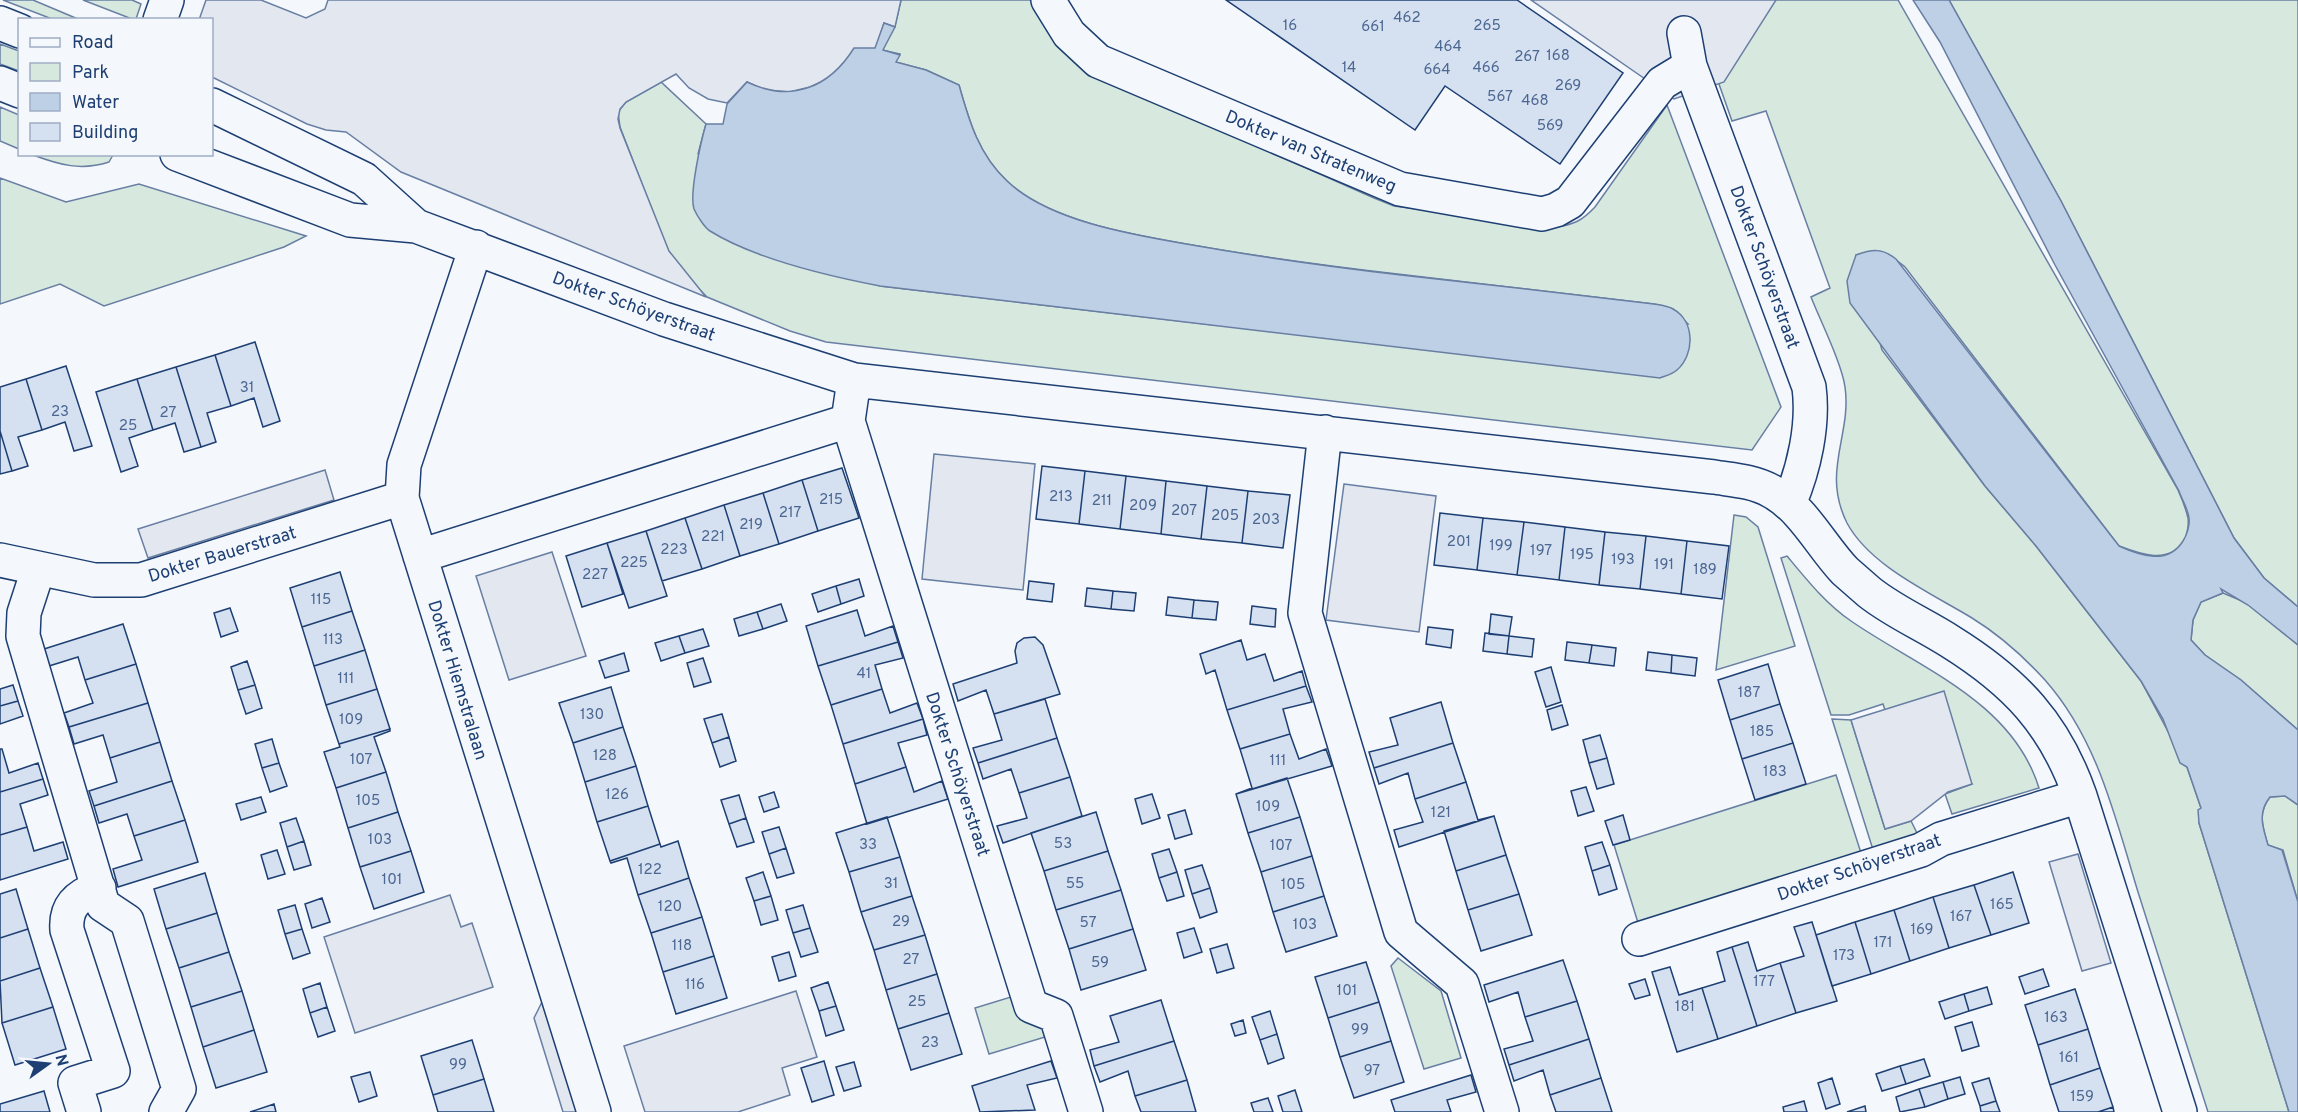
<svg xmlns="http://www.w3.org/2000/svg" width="2298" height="1112" viewBox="0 0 2298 1112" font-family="Overpass,sans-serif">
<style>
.green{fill:#d7e8df;stroke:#687fa3;stroke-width:1.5}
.parking{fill:#e3e8f0;stroke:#687fa3;stroke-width:1.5}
.water{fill:#bed0e5;stroke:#687fa3;stroke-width:1.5}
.building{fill:#d5e0f0;stroke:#1d3f73;stroke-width:1.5}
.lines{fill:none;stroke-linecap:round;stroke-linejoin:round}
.minor-casing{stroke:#1d3f73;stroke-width:36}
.minor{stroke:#f4f7fb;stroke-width:33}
.labels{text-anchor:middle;stroke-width:4.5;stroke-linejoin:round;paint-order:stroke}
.number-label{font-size:15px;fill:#4b6792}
.street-label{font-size:18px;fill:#1d3f73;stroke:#f4f7fb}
</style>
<rect width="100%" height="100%" fill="#f4f7fb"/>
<path class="green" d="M3,0h30l45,19h-26z
M83,0h49l9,4 -5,15h-4z
M901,0h133l53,71 287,127 20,8 161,21c18,-2 27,-6 40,-20l72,-102 114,302 -29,43 -926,-108 -36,-11 -83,-34 -20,-20 -19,-26 -48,-124 -2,-15 8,-10 35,-20 45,42 -8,30 182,132 334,39 474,-1 -15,-15 -19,-5c-83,-10 -166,-19 -248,-29 -70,-8 -139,-17 -208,-29 -58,-10 -147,-23 -191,-65 -28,-26 -38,-60 -48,-96l-33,-15 -31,-8 5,-8 -18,-4 13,-24z
M1772,0h126l280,490c4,9 8,19 10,28 1,7 -1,17 -4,23 -15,24 -44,13 -65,5l-214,-279c-20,-16 -24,-20 -49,-12l26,95 103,136 51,60 105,135 46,86 14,41 -2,15 90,289h-81c-23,-73 -46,-146 -70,-220 -23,-75 -40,-152 -93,-212 -21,-23 -47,-46 -73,-62 -41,-25 -102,-52 -125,-95 -26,-52 5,-88 -2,-136 -3,-23 -25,-67 -34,-90l19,-9 -64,-177 -34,10 -19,-54z
M1949,0h349v607l-34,-29 -30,-40 -173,-337z
M0,44l19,7v20l-19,-7z
M0,107l19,8v34l-19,-8z
M113,155l-4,7c-28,9 -49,3 -76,-7z
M0,178l66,24 73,-18 167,52 -22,11 -180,59 -44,-22 -60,20z
M1734,515l12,2 12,10 37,119 -79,24z
M1787,556c20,24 39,48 64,65 68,47 161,80 188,167l-87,26 -7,-20 27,-10 -87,-74 -2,-6 -34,11h-18l-50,-157z
M2223,593l24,10 51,42v85l-57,-50 -36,-25 -14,-15 2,-20 8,-18z
M1832,719l19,1 34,109 26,-8 7,14 -44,18z
M1836,775l26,81 -223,70 -25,-81z
M2285,796l13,9v97l-15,-52 -15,-5c-5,-17 -11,-32 2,-48z
M1398,958l43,33 20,67 -37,11 -33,-103z
M1014,996l27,29 4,12 -56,17 -14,-46z"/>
<path class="parking" d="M206,0h55l45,18 19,-9 3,-9h573l-6,27 -11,-4 -8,26 -32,15 -16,15 -18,8 -21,5 -24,-2 -18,-8 -20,21 -19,-4 -19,-11 -13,-14 -50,28 -6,7 -2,10 2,9 49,123 37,46 -305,-125 -55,-40 -20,-2 -19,-6 -95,-47v-57h-13z
M1531,0h245l-52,82 -50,17z
M934,454l101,10 -12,126 -101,-11z
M325,470l9,30 -186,58 -10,-29z
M1344,484l92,12 -17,136 -93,-12z
M552,552l34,104 -77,24 -33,-104z
M1944,691l28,93 -24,8 -37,29 -26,8 -34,-109z
M2078,854l33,109 -29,8 -33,-109z
M450,895l11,32 11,-4 21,64 -138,46 -31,-96z
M796,991l21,66 -35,11 8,27 -52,17h-93l-21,-66z
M542,1002l35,110h-14l-29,-94z"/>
<path class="water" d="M1913,0h36l112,201 173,337 30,40 34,29v38l-50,-40 -27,-16 2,4 -22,9 -8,18 -2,20 14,15 36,25 57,50v75l-13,-9 -15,1c-13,16 -7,31 -2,48l14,5 16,52v210h-9l-90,-289 -1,-13 3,-2 -14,-41 -7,-4 -17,-44 -22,-38 -105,-135 -51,-60 -135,-183 -3,-22 9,-26c17,-6 26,-7 40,4l223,287c22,10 49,19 64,-5 4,-6 7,-16 6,-23 -1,-9 -7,-18 -10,-27l-124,-226 -115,-223z
M884,23l11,4 -12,23 17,5 -4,7 30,8 33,15c10,36 20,70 48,96 44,42 133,55 191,65 68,12 135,21 203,29 84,9 169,19 253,29 6,1 14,2 19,5 22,12 22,45 4,61 -4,4 -12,6 -17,8l-780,-92c-52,-10 -125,-27 -170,-55 -5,-3 -13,-15 -16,-22 -5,-15 7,-68 12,-85h17l4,-20 20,-22c44,21 82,6 107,-34h21z"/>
<path class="building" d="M1226,0h291l106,73 -63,91 -115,-78 -30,44z
M255,342l25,79 -17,6 -9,-29 -23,8 -16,-51z
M215,355l16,51 -24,7 9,29 -15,5 -25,-80z
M66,366l26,80 -18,5 -9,-29 -23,8 -16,-51z
M176,367l25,80 -17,5 -9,-29 -22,7 -16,-51z
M26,379l16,51 -24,7 10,29 -16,5 -12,-40v-44z
M137,379l16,51 -24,8 9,28 -17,6 -25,-80z
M0,431l12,40 -12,3z
M1042,466l43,5 -6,53 -43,-5z
M842,468l17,50 -41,13 -16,-51z
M1085,471l41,5 -6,53 -41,-5z
M1126,476l40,5 -5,53 -41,-5z
M802,480l16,51 -39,13 -16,-51z
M1166,481l41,5 -6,53 -40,-5z
M1207,486l41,5 -6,52 -41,-4z
M1248,491l42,4 -7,53 -41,-5z
M763,493l16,51 -39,12 -16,-51z
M724,505l16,51 -38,13 -17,-51z
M1440,513l43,5 -6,52 -43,-5z
M685,518l17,51 -40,12 -16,-50z
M1483,518l41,4 -7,53 -40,-5z
M1524,522l41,5 -6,53 -42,-5z
M1565,527l40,5 -6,53 -40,-5z
M646,531l21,65 -38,12 -22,-65z
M1605,532l41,4 -6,53 -41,-4z
M1646,536l41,5 -6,53 -41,-5z
M1687,541l42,5 -7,53 -41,-5z
M607,543l16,51 -41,13 -16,-51z
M340,572l12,39 -50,16 -12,-39z
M859,579l5,17 -23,8 -5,-18z
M1029,581l25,3 -2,18 -25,-3z
M836,586l5,18 -23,8 -6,-18z
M1087,588l26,3 -2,18 -26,-3z
M1113,591l23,2 -2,18 -23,-2z
M1168,597l26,3 -2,18 -26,-3z
M1194,600l24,2 -2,18 -24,-2z
M781,604l6,17 -24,8 -6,-17z
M1252,606l24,3 -1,18 -25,-3z
M230,608l8,23 -17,6 -7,-24z
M857,610l8,26 28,-10 5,16 -80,24 -12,-40z
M352,611l13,39 -51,16 -12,-39z
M757,612l6,17 -24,7 -5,-17z
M1491,614l21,3 -3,19 -20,-2z
M123,624l13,40 -51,16 -7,-23 -29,9 -5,-17z
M1428,627l25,3 -2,18 -25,-4z
M703,629l6,17 -24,7 -6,-17z
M1485,633l24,3 -2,18 -24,-3z
M679,636l6,17 -24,8 -6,-18z
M1509,636l25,3 -2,18 -25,-3z
M1035,637l8,8 17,49 -66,20 -8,-24 -28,11 -5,-17 64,-21 -2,-12 2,-8 7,-5z
M1241,640l6,20 18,-6 9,27 28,-10 4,15 -79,24 -12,-40 -9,4 -6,-20z
M898,642l5,16 -28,7 7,24 -51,16 -13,-39z
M1567,642l25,3 -3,18 -24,-3z
M1592,645l24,3 -2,18 -25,-3z
M365,650l12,39 -51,16 -12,-39z
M1648,652l24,3 -1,18 -25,-3z
M624,653l5,18 -24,7 -6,-17z
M1672,655l25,3 -2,18 -24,-3z
M703,658l8,24 -17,5 -7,-24z
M247,661l8,24 -17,5 -7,-23z
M136,664l12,39 -79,24 -5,-14 29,-10 -8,-23z
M1768,664l12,40 -50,16 -12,-40z
M1551,667l10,35 -15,5 -11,-35z
M13,685l5,16 -18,5v-17z
M255,685l7,23 -16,6 -8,-24z
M1306,686l6,16 -29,7 7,25 -50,15 -13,-39z
M611,687l12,40 -50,16 -14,-40z
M377,689l13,40 -51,15 -13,-39z
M882,689l8,24 27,-10 6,16 -80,25 -12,-39z
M1045,699l12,39 -79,25 -5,-15 29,-8 -8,-26z
M18,701l5,15 -23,8v-18z
M1441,702l12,41 -79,25 -5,-16 29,-7 -8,-27z
M148,703l12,39 -50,16 -7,-23 -29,9 -5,-17z
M1780,704l13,39 -51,16 -12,-39z
M1562,705l6,20 -16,5 -5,-20z
M722,714l7,23 -17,6 -8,-24z
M923,719l4,16 -29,8 8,24 -51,17 -12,-40z
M623,727l13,39 -51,16 -12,-39z
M390,729v2l-16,6 12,35 -50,16 -12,-36 16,-5 -1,-3z
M1290,734l9,25 27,-10 6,17 -96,28 16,-6 -12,-39z
M1600,735l7,23 -18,5 -6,-23z
M729,737l7,24 -16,6 -8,-24z
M1057,738l13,39 -51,16 -8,-24 -28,10 -5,-16z
M272,739l7,24 -17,5 -7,-24z
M160,742l12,39 -78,25 -5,-15 28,-9 -7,-24z
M1453,743l13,39 -51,17 -7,-26 -29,11 -5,-16z
M1793,743l13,41 -51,16 -13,-41z
M0,749h2l7,24 29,-10 5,16 -43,13z
M1607,758l7,26 -17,5 -8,-26z
M279,763l8,23 -17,6 -8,-24z
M636,766l12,40 -51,16 -12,-40z
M906,767l8,25 28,-11 6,18 -81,25 -12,-40z
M386,772l12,40 -50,16 -12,-40z
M1070,777l12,39 -79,27 -6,-17 30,-8 -8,-25z
M1287,778l13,39 -52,16 -12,-39z
M43,779l5,16 -28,9 7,23 -27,8v-43z
M172,781l13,39 -51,16 -7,-22 -28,9 -5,-17z
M1466,782l12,38 16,-4 -95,31 -5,-17 29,-8 -8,-23z
M1586,787l8,24 -16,5 -7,-25z
M774,792l5,15 -15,5 -5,-15z
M1152,794l8,24 -18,6 -7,-25z
M739,795l7,23 -17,6 -8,-24z
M261,797l5,15 -25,8 -5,-16z
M648,806l12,38 -50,17 -13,-39z
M1185,810l7,24 -17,5 -7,-24z
M398,812l13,39 -51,16 -12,-39z
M1096,812l12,39 -64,20 -13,-38z
M1623,815l7,25 -17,5 -8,-24z
M1494,816l12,39 -50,16 -12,-40z
M887,817l13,40 -51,15 -13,-39z
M1300,817l12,39 -51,16 -13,-39z
M296,818l8,23 -17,6 -7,-24z
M746,818l8,24 -17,5 -8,-23z
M185,820l13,42 -80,25 -5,-18 29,-9 -8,-24z
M27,827l7,24 29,-9 5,17 -68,21v-45z
M779,827l7,21 -17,6 -7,-22z
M304,841l7,24 -17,5 -7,-23z
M678,841l11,37 -51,17 -11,-37 -16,5 -1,-2 50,-17 1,3z
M1602,842l8,23 -18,6 -7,-24z
M786,848l8,25 -17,5 -8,-24z
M1169,849l8,23 -18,6 -7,-24z
M277,850l8,24 -17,5 -7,-24z
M411,851l13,41 -50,17 -14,-42z
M1108,851l13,39 -65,20 -12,-39z
M1506,855l13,39 -51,16 -12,-39z
M1312,856l12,40 -51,16 -12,-40z
M900,857l12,39 -51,16 -12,-40z
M1202,865l8,23 -18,6 -7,-24z
M1610,865l7,24 -18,6 -7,-24z
M763,872l8,24 -17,5 -8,-23z
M1177,872l7,24 -17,5 -8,-23z
M2013,872l16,51 -38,12 -17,-50z
M205,873l12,40 -51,16 -12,-40z
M689,878l13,39 -51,16 -13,-38z
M1974,885l17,50 -42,13 -16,-51z
M1210,888l7,24 -17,6 -8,-24z
M16,889l12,40 -28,9v-44z
M1121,890l12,39 -64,20 -13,-39z
M1519,894l13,41 -51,16 -13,-41z
M771,896l7,24 -17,5 -7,-24z
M912,896l13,39 -51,15 -13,-38z
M1324,896l13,40 -51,16 -13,-40z
M1933,897l16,51 -39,13 -16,-51z
M322,898l8,24 -18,6 -7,-24z
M295,905l7,24 -17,5 -7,-24z
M803,905l7,23 -17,5 -7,-23z
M1894,910l16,51 -39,13 -16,-52z
M217,913l12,39 -50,16 -13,-39z
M702,917l12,39 -51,16 -12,-39z
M1812,922l25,79 -41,12 -16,-50 24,-7 -10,-29z
M1855,922l16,52 -39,12 -16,-51z
M810,928l8,24 -17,5 -8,-24z
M1194,928l8,24 -18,6 -7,-25z
M28,929l12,39 -40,13v-43z
M302,929l8,24 -17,6 -8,-25z
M1133,929l13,41 -65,20 -12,-41z
M925,935l12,39 -51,16 -12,-40z
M1748,942l9,29 23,-8 16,50 -39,13 -25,-79z
M1227,944l7,24 -17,5 -7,-24z
M1732,947l25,79 -39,13 -16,-51 23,-7 -8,-29z
M229,952l13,39 -51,16 -12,-39z
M789,952l7,24 -17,5 -7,-24z
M714,956l13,42 -51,16 -13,-42z
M1563,960l14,41 -52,16 -7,-25 -29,10 -5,-17z
M1366,962l13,40 -51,16 -13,-41z
M1670,967l9,28 23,-7 16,51 -41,13 -25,-80z
M40,968l13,39 -51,16 -2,-42z
M2043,969l6,17 -24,8 -6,-17z
M937,974l12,39 -51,16 -12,-39z
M1645,979l5,16 -15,4 -6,-15z
M828,982l8,24 -17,5 -8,-23z
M320,983l7,24 -17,6 -7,-24z
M1987,987l5,17 -23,7 -5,-17z
M2075,989l13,40 -50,16 -13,-40z
M242,991l12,39 -51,17 -12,-40z
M1964,994l5,17 -24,8 -6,-17z
M1161,1000l13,41 -80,25 -4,-16 29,-8 -9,-26z
M1577,1001l12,38 -80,26 -5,-16 29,-8 -8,-24z
M1379,1002l12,39 -51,16 -12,-39z
M836,1006l8,24 -18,6 -7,-25z
M53,1007l13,42 -51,16 -13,-42z
M327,1007l8,24 -17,6 -8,-24z
M1270,1011l7,23 -17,6 -8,-23z
M949,1013l13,41 -51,16 -13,-41z
M1243,1020l3,13 -11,3 -4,-12z
M1972,1022l7,24 -17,5 -7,-24z
M2088,1029l12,39 -50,17 -12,-40z
M254,1030l13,42 -51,16 -13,-41z
M1277,1034l7,24 -16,6 -8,-24z
M1589,1039l12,39 -51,17 -7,-25 -29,11 -5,-16z
M472,1040l12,39 -51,16 -12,-39z
M1174,1041l13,39 -52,16 -7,-25 -28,11 -6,-16z
M1391,1041l13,41 -50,16 -14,-41z
M1924,1059l6,17 -24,8 -6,-18z
M824,1061l10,34 -22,7 -11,-34z
M1051,1061l6,17 -30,7 8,25 -55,2 -8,-26z
M854,1062l7,24 -17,5 -8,-24z
M1900,1066l6,18 -24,7 -6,-17z
M2100,1068l13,39 -15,5h-39l-9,-27z
M370,1072l7,24 -18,6 -8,-25z
M1471,1075l5,17 -29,8 4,12h-56l-4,-12z
M1960,1077l5,17 -17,5 -5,-17z
M1601,1078l11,34h-56l-6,-17z
M1832,1078l8,26 -14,5 -8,-26z
M1989,1078l7,23 -16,5 -8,-23z
M484,1079l10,33h-56l-5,-17z
M1187,1080l9,32h-55l-6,-16z
M1943,1082l5,17 -23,8 -6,-18z
M1919,1089l6,18 -25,5 -4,-15z
M1295,1090l7,22h-19l-5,-16z
M44,1091l6,21h-50v-8z
M1268,1098l5,14h-19l-3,-9z
M1804,1101l3,11h-23l-1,-5z
M1996,1101l4,11h-19l-1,-6z
M274,1104l2,8h-26z
M1865,1106l1,6h-19z
M2113,1107l1,5h-16z"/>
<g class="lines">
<defs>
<path id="minor" d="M1048,0l21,34 29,27 302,128 142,25 14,-4 14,-8 92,-119 28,-17
M160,20l7,-20
M0,23l20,8
M1684,33l6,33 119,321c5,38 -5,82 -20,117
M0,83l20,8
M212,105l152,74 52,47
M177,154l173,66 66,6 248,93 190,61 860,97c19,3 39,4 57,14 32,17 50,55 74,80 8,7 16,14 24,21 25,20 56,33 82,50 64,40 104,82 129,154l100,316
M476,247l-72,218 -2,33 192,614
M854,380l-6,41 183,585 25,10 30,96
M1325,432l-20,181 96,319 61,52 40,128
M420,556l428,-135
M0,560l94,20h47l261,-82
M38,570l-14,43 -1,23 80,269 24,16 52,168 -13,23
M1639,939l282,-89 20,-11 139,-43
M84,1112l-9,-29 38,-12 -46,-141c-2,-24 11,-35 32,-42"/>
</defs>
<use href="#minor" class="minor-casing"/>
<use href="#minor" class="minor"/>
</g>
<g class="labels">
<g class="number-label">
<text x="1407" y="22">462</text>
<text x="1290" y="30">16</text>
<text x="1487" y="30">265</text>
<text x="1373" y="31">661</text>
<text x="1448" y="51">464</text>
<text x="1558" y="60">168</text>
<text x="1527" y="61">267</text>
<text x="1349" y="72">14</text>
<text x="1486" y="72">466</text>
<text x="1437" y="74">664</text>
<text x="1568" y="90">269</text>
<text x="1500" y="101">567</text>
<text x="1535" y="105">468</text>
<text x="1550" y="130">569</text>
<text x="247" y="392">31</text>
<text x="60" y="416">23</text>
<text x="168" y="417">27</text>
<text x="128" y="430">25</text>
<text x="1061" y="501">213</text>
<text x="831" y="504">215</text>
<text x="1102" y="505">211</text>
<text x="1143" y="510">209</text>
<text x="1184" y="515">207</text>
<text x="790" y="517">217</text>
<text x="1225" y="520">205</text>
<text x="1266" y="524">203</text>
<text x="751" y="529">219</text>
<text x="713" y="541">221</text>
<text x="1459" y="546">201</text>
<text x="1501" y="550">199</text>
<text x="674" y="554">223</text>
<text x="1541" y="555">197</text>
<text x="1582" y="559">195</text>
<text x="1623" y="564">193</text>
<text x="634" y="567">225</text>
<text x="1664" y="569">191</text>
<text x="1705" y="574">189</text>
<text x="595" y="579">227</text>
<text x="321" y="604">115</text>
<text x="333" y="644">113</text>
<text x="864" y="678">41</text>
<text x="346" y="683">111</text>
<text x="1749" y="697">187</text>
<text x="592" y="719">130</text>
<text x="351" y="724">109</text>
<text x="1762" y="736">185</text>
<text x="605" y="760">128</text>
<text x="361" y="764">107</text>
<text x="1278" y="765">111</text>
<text x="1775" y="776">183</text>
<text x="617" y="799">126</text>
<text x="368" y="805">105</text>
<text x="1268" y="811">109</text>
<text x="1441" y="817">121</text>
<text x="380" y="844">103</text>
<text x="1063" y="848">53</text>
<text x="868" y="849">33</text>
<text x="1281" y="850">107</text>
<text x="650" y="874">122</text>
<text x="392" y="884">101</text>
<text x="891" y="888">31</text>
<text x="1075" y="888">55</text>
<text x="1293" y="889">105</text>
<text x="2002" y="909">165</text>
<text x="670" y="911">120</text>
<text x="1961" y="921">167</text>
<text x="901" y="926">29</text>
<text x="1088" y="927">57</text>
<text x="1305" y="929">103</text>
<text x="1922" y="934">169</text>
<text x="1883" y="947">171</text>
<text x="682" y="950">118</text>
<text x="1844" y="960">173</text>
<text x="911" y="964">27</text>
<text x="1100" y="967">59</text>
<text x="1764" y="986">177</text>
<text x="695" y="989">116</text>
<text x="1347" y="995">101</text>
<text x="917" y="1006">25</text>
<text x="1685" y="1011">181</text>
<text x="2056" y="1022">163</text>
<text x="1360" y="1034">99</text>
<text x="930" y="1047">23</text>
<text x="2069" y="1062">161</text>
<text x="458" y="1069">99</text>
<text x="1372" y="1075">97</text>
<text x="2082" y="1101">159</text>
</g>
<g class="street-label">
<text transform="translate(1311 151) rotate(23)" y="6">Dokter van Stratenweg</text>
<text transform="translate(1765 267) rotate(70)" y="6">Dokter Schöyerstraat</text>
<text transform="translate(634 306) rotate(20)" y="6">Dokter Schöyerstraat</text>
<text transform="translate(222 554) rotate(-17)" y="6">Dokter Bauerstraat</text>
<text transform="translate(458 680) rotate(73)" y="6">Dokter Hiemstralaan</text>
<text transform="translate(958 774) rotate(72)" y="6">Dokter Schöyerstraat</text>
<text transform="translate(1859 867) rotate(-19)" y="6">Dokter Schöyerstraat</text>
</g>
</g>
<rect x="18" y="18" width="195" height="138" fill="#f4f7fb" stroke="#9eadc5" stroke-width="1.5"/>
<rect x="30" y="38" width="30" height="9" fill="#f4f7fb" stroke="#9eadc5" stroke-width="1.5"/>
<text x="72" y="48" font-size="18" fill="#1d3f73">Road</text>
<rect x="30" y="63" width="30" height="18" fill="#d7e8df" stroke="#9eadc5" stroke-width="1.5"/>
<text x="72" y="78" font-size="18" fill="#1d3f73">Park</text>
<rect x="30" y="93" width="30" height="18" fill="#bed0e5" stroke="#9eadc5" stroke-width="1.5"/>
<text x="72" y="108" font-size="18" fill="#1d3f73">Water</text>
<rect x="30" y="123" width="30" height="18" fill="#d5e0f0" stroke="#9eadc5" stroke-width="1.5"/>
<text x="72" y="138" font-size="18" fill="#1d3f73">Building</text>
<g transform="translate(48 1064) rotate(75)" stroke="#f4f7fb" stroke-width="4.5" paint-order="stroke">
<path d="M0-4.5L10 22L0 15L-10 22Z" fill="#1d3f73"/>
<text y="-9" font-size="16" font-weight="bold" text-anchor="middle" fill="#1d3f73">N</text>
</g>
</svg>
